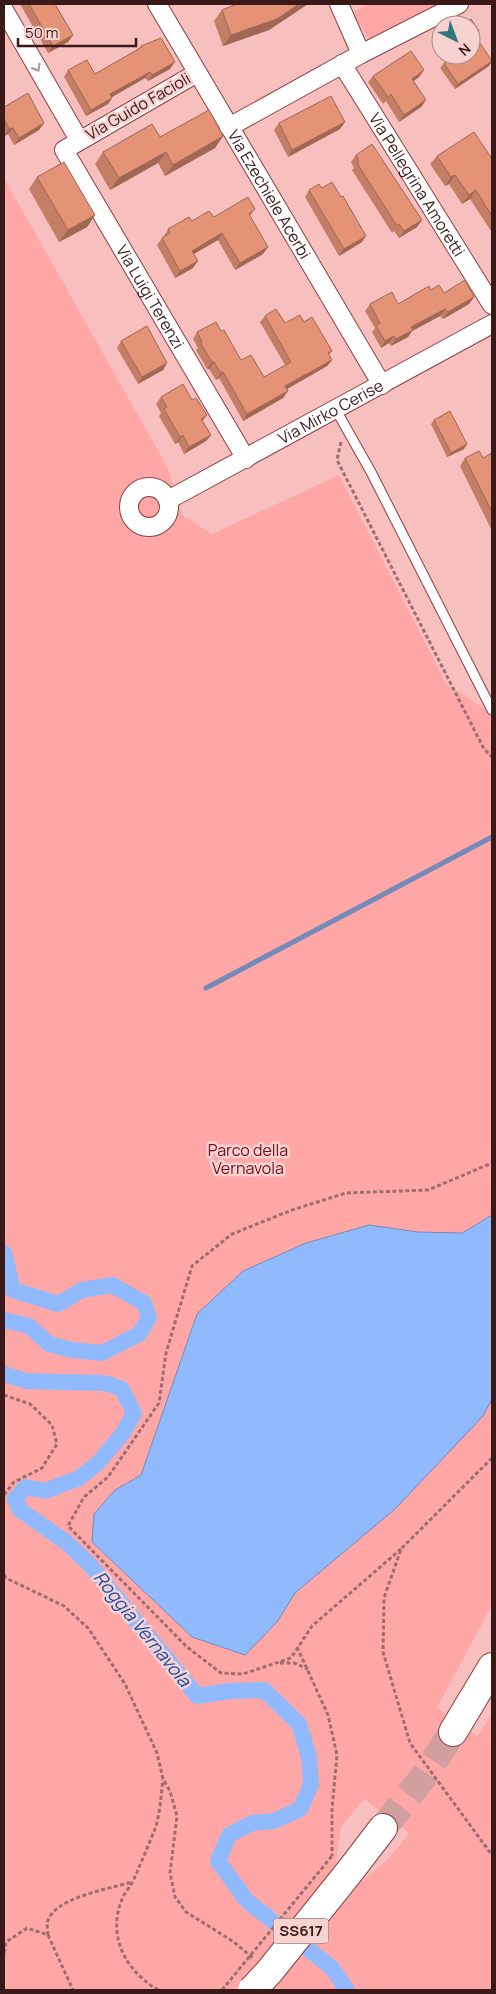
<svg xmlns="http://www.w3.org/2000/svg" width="496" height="1994" viewBox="0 0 496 1994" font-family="Manrope,sans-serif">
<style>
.green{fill:#ffa7a7}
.water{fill:#90bafd;stroke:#768ab9}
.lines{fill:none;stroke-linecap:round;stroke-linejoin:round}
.stream{stroke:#768ab9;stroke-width:5}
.canal{stroke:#90bafd;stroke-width:16}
.trunk-tunnel{stroke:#d19f9e;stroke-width:28;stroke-dasharray:28 14;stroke-linecap:butt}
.service-casing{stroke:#8d3f42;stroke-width:11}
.minor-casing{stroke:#8d3f42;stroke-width:20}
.trunk-casing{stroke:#8d3f42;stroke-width:30}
.path{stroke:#9b6f6f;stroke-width:3;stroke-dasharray:4 2.5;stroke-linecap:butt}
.service{stroke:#fff;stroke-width:9}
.minor{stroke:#fff;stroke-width:18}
.trunk{stroke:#fff;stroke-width:28}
.trunk-bridge-casing{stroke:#8d3f42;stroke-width:30;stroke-linecap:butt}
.path-bridge{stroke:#9b6f6f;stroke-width:3;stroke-dasharray:4 2.5;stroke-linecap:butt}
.trunk-bridge{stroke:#fff;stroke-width:28}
.wall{fill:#c47e65}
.shaded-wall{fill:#a06753}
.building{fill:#e49376;stroke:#a06753}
.oneway{stroke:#a69898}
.labels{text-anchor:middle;stroke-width:5;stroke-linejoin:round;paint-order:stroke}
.shield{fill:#f8d2d1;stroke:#735050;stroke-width:1}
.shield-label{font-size:15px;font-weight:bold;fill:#3a1919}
.street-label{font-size:16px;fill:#3a1919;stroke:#f8d2d1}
.park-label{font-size:16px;fill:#720f1e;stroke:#f8d2d1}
.water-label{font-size:18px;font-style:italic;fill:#0f4dac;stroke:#f8d2d1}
</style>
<rect width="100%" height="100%" fill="#f7c0bf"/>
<path class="green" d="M368,4h80l-75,40 -22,-31z
M4,178l164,290 14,47 30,19 127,-59 108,210 45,28v892l-55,103 40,28 15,-22v276h-220l87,-106 31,-27 19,-24 -45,-34 -23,28 -6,43 -98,120h-233z"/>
<path class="water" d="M492,1215v184l-9,17 -88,93 -100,84 -18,29 -32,33 -53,-18 -100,-95 2,-28 21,-24 26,-15 56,-161 46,-43 63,-28 63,-18 49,7 44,1z"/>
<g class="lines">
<path class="stream" d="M206,988l286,-151"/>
<path class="canal" d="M4,1253l9,37 45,14 24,-14 30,-5 32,18 5,15 -10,16 -37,19 -30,-3 -23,-6 -20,-18 -25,-6
M4,1374l22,7 79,2 17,6 12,24 -11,20 -25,30 -19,15 -34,13 -19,-4 -11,12 5,11 46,32 25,24 106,130 33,-5 34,-1 35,34 10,33 2,28 -11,24 -26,12 -22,2 -23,12 -11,26 28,39 86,68 15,22"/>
<path class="trunk-tunnel" d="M383,1828l38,-48 32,-48"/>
<defs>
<path id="service" d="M336,410l35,62 121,238"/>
<g id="minor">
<path id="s1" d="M157,4l225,381"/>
<path d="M339,4l22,50"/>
<path d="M4,10l75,130"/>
<path id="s2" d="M342,64l150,241"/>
<path id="s3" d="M197,73l-133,77 182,309"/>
<path d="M229,127l132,-73 98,-50"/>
<circle cx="149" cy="507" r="20"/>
<path id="s4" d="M168,500l324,-176"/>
</g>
<path id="trunk" d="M453,1732l39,-65
M350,1871l33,-43"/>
</defs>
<use href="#service" class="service-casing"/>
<use href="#minor" class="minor-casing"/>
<use href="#trunk" class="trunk-casing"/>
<path class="path" d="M341,442l-4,18 147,289 8,8
M4,1395l26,9 22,21 5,19 -15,24 -28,14 -10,13
M492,1458l-91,91 -17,49 -1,54 27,91 82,112
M401,1549l-89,77 -21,32 -48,16 -22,-1 -34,-26 -119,-121 16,-29 24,-20 51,-74 7,-50 26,-87 40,-32 60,-24 54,-17 82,-3 64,-27
M4,1575l2,3 58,28 24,22 37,56 32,69 6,26 7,12 7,25 -7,57 5,24 11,15 48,30 20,17
M297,1647l31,68 9,40 -5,54v47
M280,1663h14l14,6
M48,1935c0,-3 -1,-8 -1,-12 6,-26 63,-34 85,-41
M4,1953l2,-11 21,-14 21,7 25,55
M158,1990c-33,-20 -51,-54 -36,-91 3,-7 9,-13 12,-20 7,-16 14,-33 21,-50 5,-15 6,-34 8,-49"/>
<use href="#service" class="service"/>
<use href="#minor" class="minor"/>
<use href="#trunk" class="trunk"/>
<defs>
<path id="trunk-bridge" d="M252,1990l17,-18 81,-101"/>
</defs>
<use href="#trunk-bridge" class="trunk-bridge-casing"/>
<path class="path-bridge" d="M222,1990l110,-134"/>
<use href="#trunk-bridge" class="trunk-bridge"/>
</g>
<path class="wall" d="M20,4h35l18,31 -5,7 -20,11z
M308,4l-39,26 -46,16 -9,-25 8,-11z
M475,36l14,30 -34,23 -15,-21 4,-5 6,-4 -2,-4h23z
M141,46l29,23 -22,12 -3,-3 -33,19 -4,7 -22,12 -22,-39 4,-7 27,4 43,-25z
M424,70l-5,7 -5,4 12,19 -5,7 -22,15 -13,-21 -3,3 -15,-22 5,-6z
M4,107l40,16 -5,7 -25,15 -6,-11 -4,2z
M345,122l-5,7 -52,28 -14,-27 5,-7z
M223,136l-8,12 -50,28 -7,-13 -48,27 -15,-26 8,-12 57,-15z
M356,155l66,65 -5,7 -18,11 -5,-7 -2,2 -40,-63 2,-2 -3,-6z
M437,156l55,3v71l-1,1 -21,-32 -8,5 -13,-20 -4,2 -15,-22z
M37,177l58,38 -8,12 -28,15 -30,-53z
M309,190l53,52 -23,14 -34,-59z
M255,209l-5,7 13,38 -28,16 -17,-30 -25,14v14l-18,10 -18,-33 5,-7 2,-2 4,-7 46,-12z
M444,293l30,4 -5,7 -26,15 -3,-3 -28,15 -4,6 -17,9 -2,-3 -8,5 -9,-16 3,-4 -10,-17 5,-7h28z
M265,316l20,7 19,-1 28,29 -3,4 3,5 -5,6 -40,23 -4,9 -40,23 -24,-43 -3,2 -7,-11h-2l-11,-19 2,-2 -5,-9 4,-7 24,-1 20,29 23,17 21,-12 -25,-43z
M121,341l46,22 -4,7 -25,14 -21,-36z
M161,397l31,3 15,15 -4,6 8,14 -5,6 -22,13 -6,-12 -3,2 -16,-28 2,-3 -5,-9z
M434,420l30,29 -17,8 -16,-33z
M492,453v78l-32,-65 5,-8h18z"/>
<path class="shaded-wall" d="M299,4h9l-39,26 -46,16 8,-11z
M73,35l-5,7 -20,11 5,-7z
M492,61l-3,5 -34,23 3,-5z
M175,62l-5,7 -22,12 4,-6z
M424,70l-5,7 -12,8 5,-6z
M150,72l-5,6 -40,23 5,-7z
M112,98l-4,6 -22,12 5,-6z
M426,100l-5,7 -22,15 5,-7z
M345,122l-5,7 -52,28 4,-7z
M44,123l-5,7 -25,15 5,-7z
M13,128l-5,6 -4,2 5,-7z
M223,136l-8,12 -50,28 8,-11z
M166,152l-8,11 -48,27 9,-12z
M455,175l-6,9 -4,2 6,-9z
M476,190l-6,9 -8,5 7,-9z
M95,215l-8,12 -28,15 9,-12z
M422,220l-5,7 -18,11 5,-7z
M222,233l-4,7 -31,18 5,-7z
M366,236l-4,6 -23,14 5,-7z
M268,247l-5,7 -28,16 5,-7z
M198,261l-5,7 -18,10 5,-7z
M474,297l-5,7 -26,15 5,-7z
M445,309l-5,7 -28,15 -4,6 -17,9 5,-7 15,-12z
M394,336l-5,7 -8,5 4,-7z
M332,360l-5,6 -47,27 5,-7z
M212,362h2l-5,7h-2z
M167,363l-4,7 -25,14 4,-7z
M223,372l-4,6 -3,2 5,-7z
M288,391l-5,7 -40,23 4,-7z
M183,435l-5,7 -3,2 5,-7z
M211,435l-5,6 -22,13 5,-7z
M467,444l-3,5 -17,8 4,-4z"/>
<path class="building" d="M29,4h26l18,31 -20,11z
M237,4h62l-22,15 -46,16 -9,-25z
M471,19l8,12 -5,3 18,27 -34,23 -14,-21 11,-7v-1h16v-30h-9z
M161,38l14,24 -23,13 -2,-3 -40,22 2,4 -21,12 -23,-40 19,-10 8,14 47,-27 -1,-1z
M411,51l13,19 -12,9 14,21 -22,15 -13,-21 -3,3 -15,-21z
M28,93l16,30 -25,15 -6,-10 -4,1 -5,-10v-12z
M331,96l14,26 -53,28 -13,-27z
M209,110l14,26 -50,29 -7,-13 -47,26 -16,-26 49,-28 8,13z
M474,132l18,27v57l-16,-26 -7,5 -14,-20 -4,2 -14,-21z
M372,144l50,76 -18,11 -5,-7 -2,2 -40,-63 2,-1 -3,-7z
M64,162l31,53 -27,15 -31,-53z
M332,182l9,15 2,-1 23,40 -22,13 -35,-59 10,-6 3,4z
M248,197l7,12 -6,5 19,33 -28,16 -18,-30 -30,18 6,10 -18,10 -18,-33 8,-5 -2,-4 21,-12 3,4 17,-10 5,6z
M465,280l9,17 -26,15 -3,-3 -34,18 2,3 -17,9 -2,-3 -9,5 -9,-15 4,-3 -10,-19 22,-12 6,12 31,-18 2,4 8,-5 5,8z
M276,309l9,14 15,-8 4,7 8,-5 20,34 -4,2 4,7 -47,26 3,5 -41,23 -24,-42 -2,1 -7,-11h-2l-11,-18 1,-2 -5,-10 19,-10 5,9 3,-1 17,30 10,-5 13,22 27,-15 -26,-46z
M147,326l20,37 -25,14 -21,-36z
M183,384l9,16 4,-2 11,17 -6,4 10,16 -22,12 -6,-12 -3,2 -16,-28 3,-2 -6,-10z
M450,411l17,33 -16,9 -17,-33z
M479,451l4,7 9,-5v20l-1,1 1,2v36l-27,-54z"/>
<defs><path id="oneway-chevron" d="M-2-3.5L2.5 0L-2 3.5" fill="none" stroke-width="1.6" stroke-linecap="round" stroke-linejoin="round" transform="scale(1.25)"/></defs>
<use class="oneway" href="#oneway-chevron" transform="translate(37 68) rotate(60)"/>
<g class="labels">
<rect class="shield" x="273.5" y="1918.5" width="55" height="25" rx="4"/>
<g class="shield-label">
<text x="301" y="1936">SS617</text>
</g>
<g class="street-label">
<text transform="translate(138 106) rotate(-30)" y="6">Via Guido Facioli</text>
<text dy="6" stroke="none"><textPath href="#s2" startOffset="142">Via Pellegrina Amoretti</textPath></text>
<text dy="6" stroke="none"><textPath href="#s1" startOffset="221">Via Ezechiele Acerbi</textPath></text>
<text dy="6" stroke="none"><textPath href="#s3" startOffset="324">Via Luigi Terenzi</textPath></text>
<text dy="6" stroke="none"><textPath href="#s4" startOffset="185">Via Mirko Cerise</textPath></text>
</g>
<g class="park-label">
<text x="248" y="1156">Parco della<tspan x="248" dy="18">Vernavola</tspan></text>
</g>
<g class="water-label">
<text transform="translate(142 1629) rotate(51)" y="6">Roggia Vernavola</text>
</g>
</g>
<rect width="496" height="1994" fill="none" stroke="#3a1919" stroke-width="10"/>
<g transform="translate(456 40) rotate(138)"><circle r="24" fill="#f8d2d1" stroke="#ac8887"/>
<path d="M0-4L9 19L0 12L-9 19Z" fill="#2e777b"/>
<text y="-8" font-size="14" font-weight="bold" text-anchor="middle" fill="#3a1919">N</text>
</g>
<path d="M18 38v8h118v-8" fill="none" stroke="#3a1919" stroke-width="2.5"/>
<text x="25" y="38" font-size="15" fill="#3a1919" stroke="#f8d2d1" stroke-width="4" paint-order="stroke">50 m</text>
</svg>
